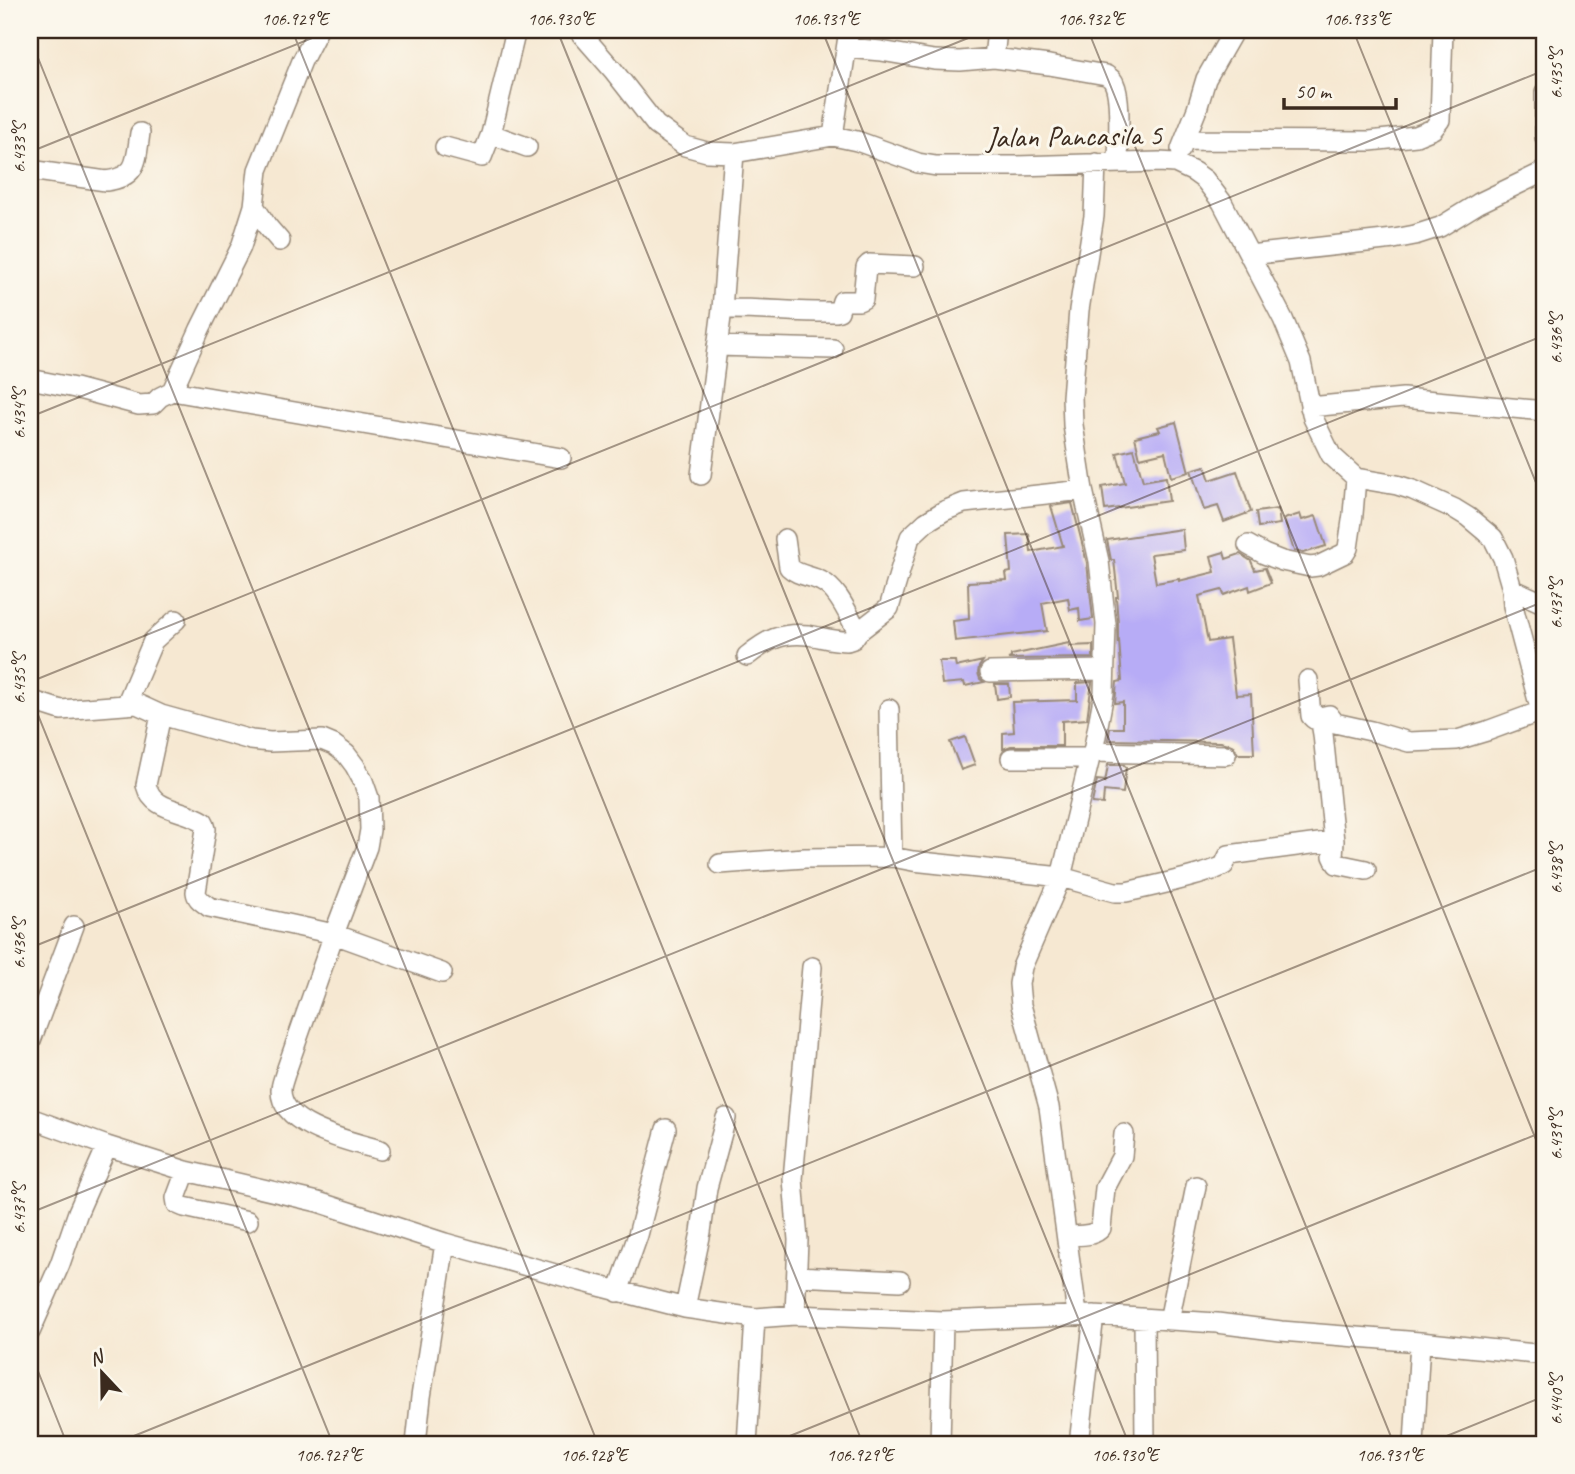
<svg xmlns="http://www.w3.org/2000/svg" width="1575" height="1474" viewBox="0 0 1575 1474" font-family="Caveat,sans-serif">
<style>
.building{fill:#b7acf6}
.lines{fill:none;stroke-linecap:round;stroke-linejoin:round}
.minor-casing{stroke:#988978;stroke-width:22}
.minor{stroke:#fff;stroke-width:19}
.ticks{fill:none;stroke:#3b2a1e;stroke-width:2;stroke-opacity:0.45}
.labels{text-anchor:middle;stroke-width:6;stroke-linejoin:round;paint-order:stroke}
.street-label{font-size:30px;fill:#3b2a1e;stroke:#fbf7ec}
.neatline{fill:none;stroke:#3b2a1e;stroke-width:2.5}
.ticks-label{font-size:18px;text-anchor:middle;fill:#3b2a1e}
</style>
<rect width="100%" height="100%" fill="#fbf7ec"/>
<filter id="ink" filterUnits="userSpaceOnUse"><feTurbulence type="fractalNoise" baseFrequency=".0143" numOctaves="2"/><feDisplacementMap in="SourceGraphic" scale="14" xChannelSelector="R" yChannelSelector="G"/><feConvolveMatrix kernelMatrix="1 2 1 2 8 2 1 2 1" color-interpolation-filters="sRGB"/></filter>
<filter id="wash" filterUnits="userSpaceOnUse"><feTurbulence type="fractalNoise" baseFrequency=".00686" numOctaves="4" result="noise"/><feDisplacementMap in="SourceGraphic" scale="28" xChannelSelector="R" yChannelSelector="G"/><feGaussianBlur stdDeviation="1.57" result="paint"/><feColorMatrix in="noise" values="0 0 0 0 0 0 0 0 0 0 0 0 0 0 0 0 0 1.4 0 .05"/><feComposite in="paint" operator="in"/></filter>
<g filter="url(#wash)">
<rect width="100%" height="100%" fill="#f6e8d2"/>
<g id="blocks">
<path class="building" d="M1176,422l13,50 -18,5 -6,-25 -25,6 -5,-21 25,-6 -2,-4z
M1134,449l9,32 23,-4 3,24 -64,9 -3,-23 23,-4 -8,-30z
M1205,466l5,14 27,-9 14,41 -27,10 -6,-16 -14,4 -13,-40z
M1072,503l15,60 6,56 -13,2 -1,-13 -9,2 -2,-12 -26,5 5,28 -92,10 -2,-20 16,-2 -1,-37 39,-2 -1,-7 5,-1 -3,-37 21,-1 2,18 32,-6 -12,-40z
M1278,509l2,15 -22,3 -2,-15z
M1300,514l2,6 14,-4 10,30 -23,7 -9,-2 -10,-32z
M1182,529l2,21 -33,4 5,29 23,-4v2l36,-9 -4,-16 13,-4 2,7 14,-5 11,7 4,9 10,-2 6,15 -21,8 -1,-5 -25,9 -2,-5 -23,6 9,46 21,-3 7,56 15,-1 3,60h-16l-5,-9 -13,-3 -112,-2 2,-12h13v-26l-8,1 2,-21 5,-1 -3,-41 -1,1v-18l-2,-26h2l-4,-37h-3l-4,-20z
M1069,643v3l24,-1v13l-85,1 3,-1v-3z
M939,661h16l1,6 27,-6 -4,6 -1,6 2,6 4,3 -19,4 -1,-4 -22,2z
M1092,682l-5,37 -25,2v25h-51l-8,3v-16l11,-1 -2,-30 65,-2v-17z
M995,684h14l1,13 -13,2z
M965,737l10,28 -14,5 -11,-28z
M1108,765h16l2,2 -3,26 -19,-2 -1,13 -11,-1 5,-23 8,1v2z"/>
</g>
</g>
<g filter="url(#ink)">
<use href="#blocks" fill-opacity="0" stroke="#988978" stroke-width="2"/>
<g class="lines">
<defs>
<path id="minor" d="M516,30l-25,104 36,13
M578,30l35,40 43,55 29,21 22,6 27,1 99,-17 24,5 61,22 18,3h80l143,-4 16,1 19,9 11,8 17,22 61,117 18,43 12,56 18,37 25,23 41,7 16,5 42,19 13,8 25,21 10,20 9,31 1,17 27,102 -4,5 -49,18 -30,9 -48,2 -38,-11 -36,-8 -6,-8 -9,2
M847,48l34,3 53,9 26,1 34,-3 3,-28
M994,58l55,7 57,10c5,4 6,3 8,8 8,16 4,60 4,79
M1545,92v45
M833,136l16,-106
M1185,140l185,1 46,-5 17,-7 7,-9 3,-90
M445,147l37,10 9,-23
M1181,149l16,-40 9,-30 28,-49
M30,170l76,11c32,-4 30,-20 34,-48
M254,206l13,20 13,15
M1249,255l145,-16 21,-4 25,-8 39,-24 58,-28 8,-5
M722,309c38,-1 76,4 114,3l3,-1 3,-10h17l4,-2 3,-32 3,-3 46,2
M717,346l116,3
M30,379l45,9 64,17 14,-1 7,-7 12,-6 28,-62 41,-82 13,-41 4,-36 44,-109 16,-31
M172,391l389,67
M1310,407l93,-9 142,13
M701,475l21,-166 12,-156
M1248,545l16,9 18,7 28,6 8,-1 27,-13 3,-5 5,-34 3,-36
M1512,589l33,15
M858,632l31,-24 21,-71 16,-15 18,-11 20,-8 119,-13
M747,656c20,-16 34,-24 61,-21 13,2 26,6 39,6l6,-2 5,-7c-10,-17 -19,-42 -37,-51 -11,-6 -23,-5 -32,-14l-4,-28
M990,672l114,-2
M1308,680l3,36 3,3 6,-2 3,17 11,107 -1,15 4,8 29,6
M30,700l31,10 76,-6 24,11 90,25 19,2 52,-2 12,5 12,9 9,12 8,15 6,17 1,32 -3,17 -33,87 -49,140c-1,4 -4,11 -4,16 -1,37 72,52 99,60
M126,705l27,-64 23,-21
M889,709l3,148
M161,715l-15,70c7,27 37,23 58,37l2,7 -10,63c1,8 7,10 13,15l125,27 108,39
M1093,752l133,3
M1011,758h79
M720,864l85,-6 87,-1 21,4 148,16 54,15h11c14,-3 92,-20 98,-27 2,-3 3,-7 5,-10l105,-14
M30,1043l44,-117
M30,1118l77,28 79,25 132,31 127,41 135,38 105,27 70,10 -8,126
M186,1171l-10,27 1,6 7,3 64,14
M1067,1236c11,-1 27,1 34,-8l4,-40 17,-32 2,-22
M797,1276l103,5
M618,1292l20,-57 28,-106
M685,1308l16,-76 6,-44 19,-70
M1077,1314l-28,-207 -28,-102 -2,-21 3,-17 39,-90 29,-119 3,-6 11,-59 2,-69 -7,-63 -16,-71 -10,-65 -1,-28 7,-87 15,-94 2,-53
M795,1315l3,-75 -5,-61 19,-212
M755,1318l40,-3 148,6 151,-6 123,8 64,8 139,11 125,13
M1144,1319l1,125
M1169,1321l27,-135
M30,1332l30,-68 18,-52 29,-66
M416,1444l5,-47 24,-154
M940,1444l3,-123
M1079,1444l15,-129
M1414,1444l6,-102"/>
</defs>
<use href="#minor" class="minor-casing"/>
<use href="#minor" class="minor"/>
</g>
</g>
<path class="ticks" d="M292,30l571,1414M557,30l572,1414M822,30l572,1414M1088,30l457,1132M1353,30l192,475M30,38l568,1406M30,152l302,-122M30,417l958,-387M30,682l1515,-612M30,695l303,749M30,948l1515,-613M30,1213l1515,-612M30,1351l37,93M114,1444l1431,-578M770,1444l775,-313M1427,1444l118,-48"/>
<g class="labels">
<g class="street-label">
<text transform="translate(1074 136) rotate(-1)" y="10">Jalan Pancasila 5</text>
</g>
</g>
<rect width="1575" height="1474" fill="none" stroke="#fbf7ec" stroke-width="77"/>
<g transform="translate(102 1373) rotate(338)" stroke="#fbf7ec" stroke-width="5" paint-order="stroke">
<path d="M0-5L12 26L0 18L-12 26Z" fill="#3b2a1e"/>
<text y="-10" font-size="19" font-weight="bold" text-anchor="middle" fill="#3b2a1e">N</text>
</g>
<path d="M1284 98v10h112v-10" fill="none" stroke="#3b2a1e" stroke-width="3.5"/>
<text x="1295" y="98" font-size="21" fill="#3b2a1e" stroke="#fbf7ec" stroke-width="5" paint-order="stroke">50 m</text>
<rect x="38" y="38" width="1498" height="1398" class="neatline"/>
<g class="ticks-label">
<text x="295" y="25">106.929°E</text>
<text x="561" y="25">106.930°E</text>
<text x="826" y="25">106.931°E</text>
<text x="1091" y="25">106.932°E</text>
<text x="1357" y="25">106.933°E</text>
<text transform="translate(1556 74) rotate(-90)" y="6">6.435°S</text>
<text transform="translate(19 148) rotate(-90)" y="6">6.433°S</text>
<text transform="translate(1556 339) rotate(-90)" y="6">6.436°S</text>
<text transform="translate(19 414) rotate(-90)" y="6">6.434°S</text>
<text transform="translate(1556 604) rotate(-90)" y="6">6.437°S</text>
<text transform="translate(19 679) rotate(-90)" y="6">6.435°S</text>
<text transform="translate(1556 869) rotate(-90)" y="6">6.438°S</text>
<text transform="translate(19 944) rotate(-90)" y="6">6.436°S</text>
<text transform="translate(1556 1135) rotate(-90)" y="6">6.439°S</text>
<text transform="translate(19 1209) rotate(-90)" y="6">6.437°S</text>
<text transform="translate(1556 1400) rotate(-90)" y="6">6.440°S</text>
<text x="329" y="1461">106.927°E</text>
<text x="594" y="1461">106.928°E</text>
<text x="860" y="1461">106.929°E</text>
<text x="1125" y="1461">106.930°E</text>
<text x="1390" y="1461">106.931°E</text>
</g>
</svg>
